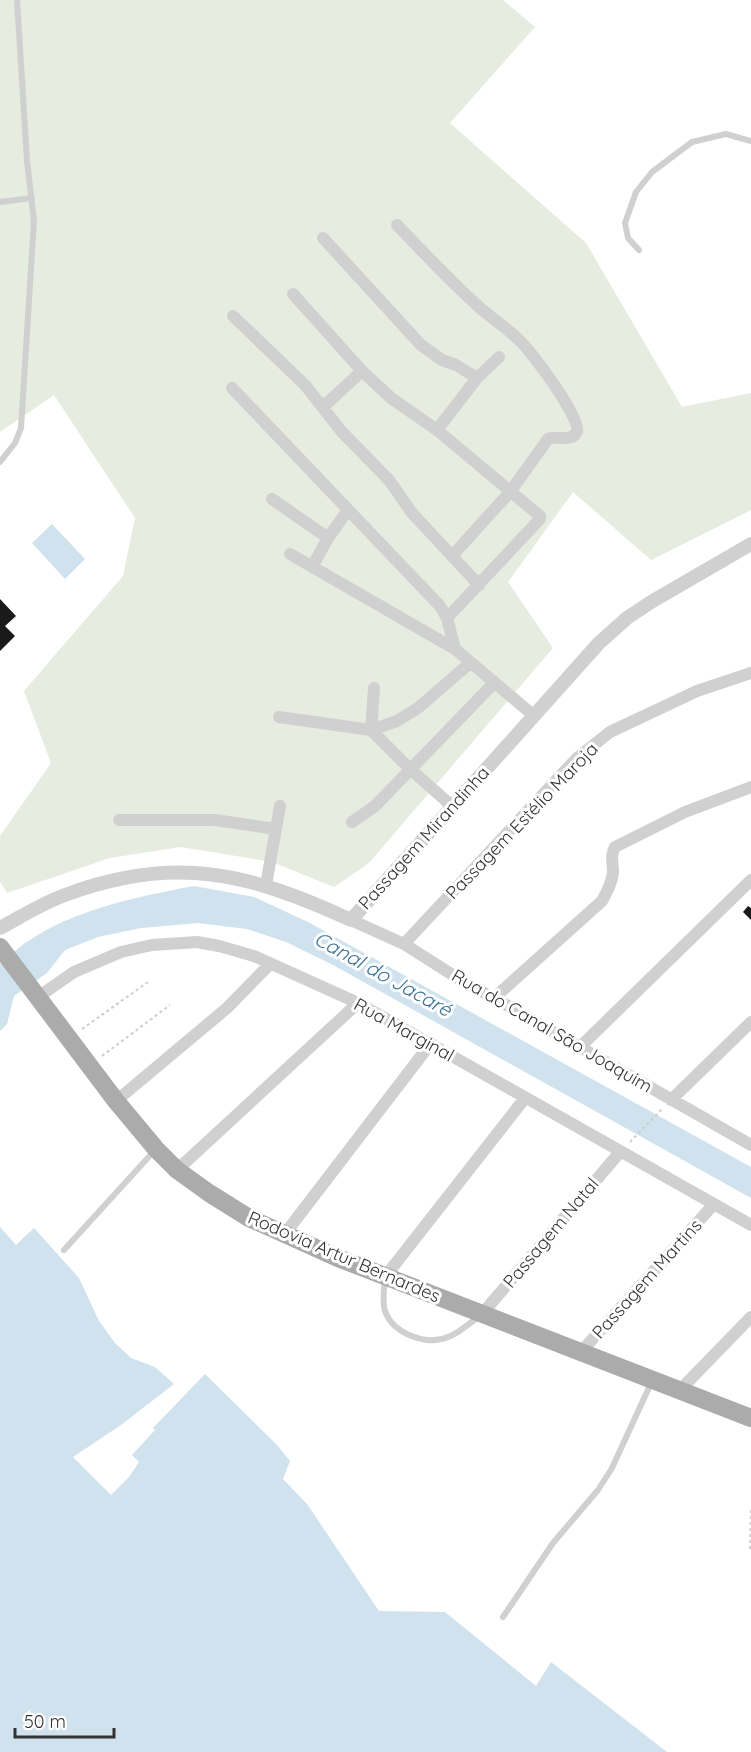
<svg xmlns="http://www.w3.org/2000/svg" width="751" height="1752" viewBox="0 0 751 1752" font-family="Quicksand,sans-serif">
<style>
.green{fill:#e6ecdf}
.water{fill:#cfe2ee}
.building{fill:#1a1a1a}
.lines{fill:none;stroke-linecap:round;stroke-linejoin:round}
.path{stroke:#cdcdcd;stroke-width:2;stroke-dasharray:3 3;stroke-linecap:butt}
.service{stroke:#d0d0d0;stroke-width:6}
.minor{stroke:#d0d0d0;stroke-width:12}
.tertiary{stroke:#d0d0d0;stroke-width:14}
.primary{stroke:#ababab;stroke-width:18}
.labels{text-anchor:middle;stroke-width:6;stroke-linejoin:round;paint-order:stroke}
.street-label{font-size:18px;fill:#333;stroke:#fff}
.water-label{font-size:20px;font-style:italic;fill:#3f7597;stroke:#fff}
</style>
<rect width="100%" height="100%" fill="#fff"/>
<path class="green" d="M0,0h503l32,27 -85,96 136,120 96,164 69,-14v117l-100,50 -78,-68 -65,90 45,66 -184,215 -35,24 -62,-25 -91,-15 -71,11 -103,35 -7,-11v-46l51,-73 -27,-72 99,-115 12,-58 -81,-123 -54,37z"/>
<path class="water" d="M52,524l33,35 -20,20 -33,-36z
M194,886l60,11 54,25 443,245v31l-418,-233 -47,-23 -39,-13 -49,-6 -57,5 -43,9 -33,13 -18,23 -33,23 -7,28 -7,7v-67c8,-7 16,-14 25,-21 50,-34 111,-46 169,-57z
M0,1227l16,18 18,-17 45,50 20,43 16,22 16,15 24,9 19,17 -53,41 -48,32 38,38 18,-18 10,-15 -7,-7 23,-25 -2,-2 52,-54 71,70 14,17 -7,18 24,25 72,107 66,1 91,74 15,-24 116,90h-667z"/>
<path class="building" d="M0,599l16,17 -11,10 10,10 -15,15z
M748,906l3,2v12l-8,-8z"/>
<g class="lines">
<path class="path" d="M82,1029l66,-47
M102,1056l68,-51
M630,1142l32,-33
M750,1549l1,-39"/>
<path class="service" d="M0,202l32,-4
M639,250l-11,-12 -3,-15 11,-31 16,-20 40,-30 34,-8 25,7
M0,462l15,-19 6,-15 13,-207 -7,-60 -10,-161
M64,1250l91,-100
M385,1278c-1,11 -3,23 0,33 8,23 42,35 63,26 11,-4 21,-13 31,-21
M503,1617l50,-74 45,-53 14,-22 40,-87"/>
<path class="minor" d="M397,225c27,28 53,56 82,82 12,11 27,20 39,32 12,10 63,79 59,92 -4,12 -21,4 -29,8l-38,53 -58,64
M323,238l98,107 21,15 14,5 21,13
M293,294l69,77 29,27 46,32 103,86v3l-93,99
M233,316l72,69 37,47 47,48 23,33 67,72
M232,388l208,218 7,12 8,31
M323,407l39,-36
M437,430l40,-52 22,-21
M272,499l56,39
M290,554l165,95 78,66
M312,567l16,-29 20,-28
M374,688l-3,42 26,-9 21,-13 52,-45
M279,717l92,13 39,39 42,37
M119,820h96l61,9
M352,822l23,-16 119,-123
M266,885l14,-79
M351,920l53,24 63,40 27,14 257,147
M404,944l172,-185 34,-27 87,-41 54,-18
M38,997l36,-25 47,-20 31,-7 45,-3 22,4 35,10 104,47 393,222
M494,998l108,-97c5,-9 10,-18 11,-29 0,-10 -3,-16 2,-25l70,-35 66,-25
M579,1048l172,-168
M671,1100l80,-78
M116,1101l111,-93 43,-44
M177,1170l181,-167
M284,1235l147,-192
M385,1277l140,-179
M482,1314l138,-162
M580,1353l134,-149
M679,1391l72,-74"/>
<path class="tertiary" d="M0,928c21,-11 42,-25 65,-33 110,-41 184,-22 286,25l248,-277 28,-25 24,-16 100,-58"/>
<path class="primary" d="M0,947l116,154 40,48 21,21 32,23 40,25 89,40 413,160"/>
</g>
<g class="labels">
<g class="street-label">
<text transform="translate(522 821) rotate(-46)" y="6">Passagem Estélio Maroja</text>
<text transform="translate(424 838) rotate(-48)" y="6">Passagem Mirandinha</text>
<text transform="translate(404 1030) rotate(29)" y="6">Rua Marginal</text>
<text transform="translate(552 1031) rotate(30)" y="6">Rua do Canal São Joaquim</text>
<text transform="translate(551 1233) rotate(-50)" y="6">Passagem Natal</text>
<text transform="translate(344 1257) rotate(23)" y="6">Rodovia Artur Bernardes</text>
<text transform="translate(647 1279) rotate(-48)" y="6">Passagem Martins</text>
</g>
<g class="water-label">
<text transform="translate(383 974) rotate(29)" y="7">Canal do Jacaré</text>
</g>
</g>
<path d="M15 1728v9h99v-9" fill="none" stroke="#333333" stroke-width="3"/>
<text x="24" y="1728" font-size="18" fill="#333333" stroke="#ffffff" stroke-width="4.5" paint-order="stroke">50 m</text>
</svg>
